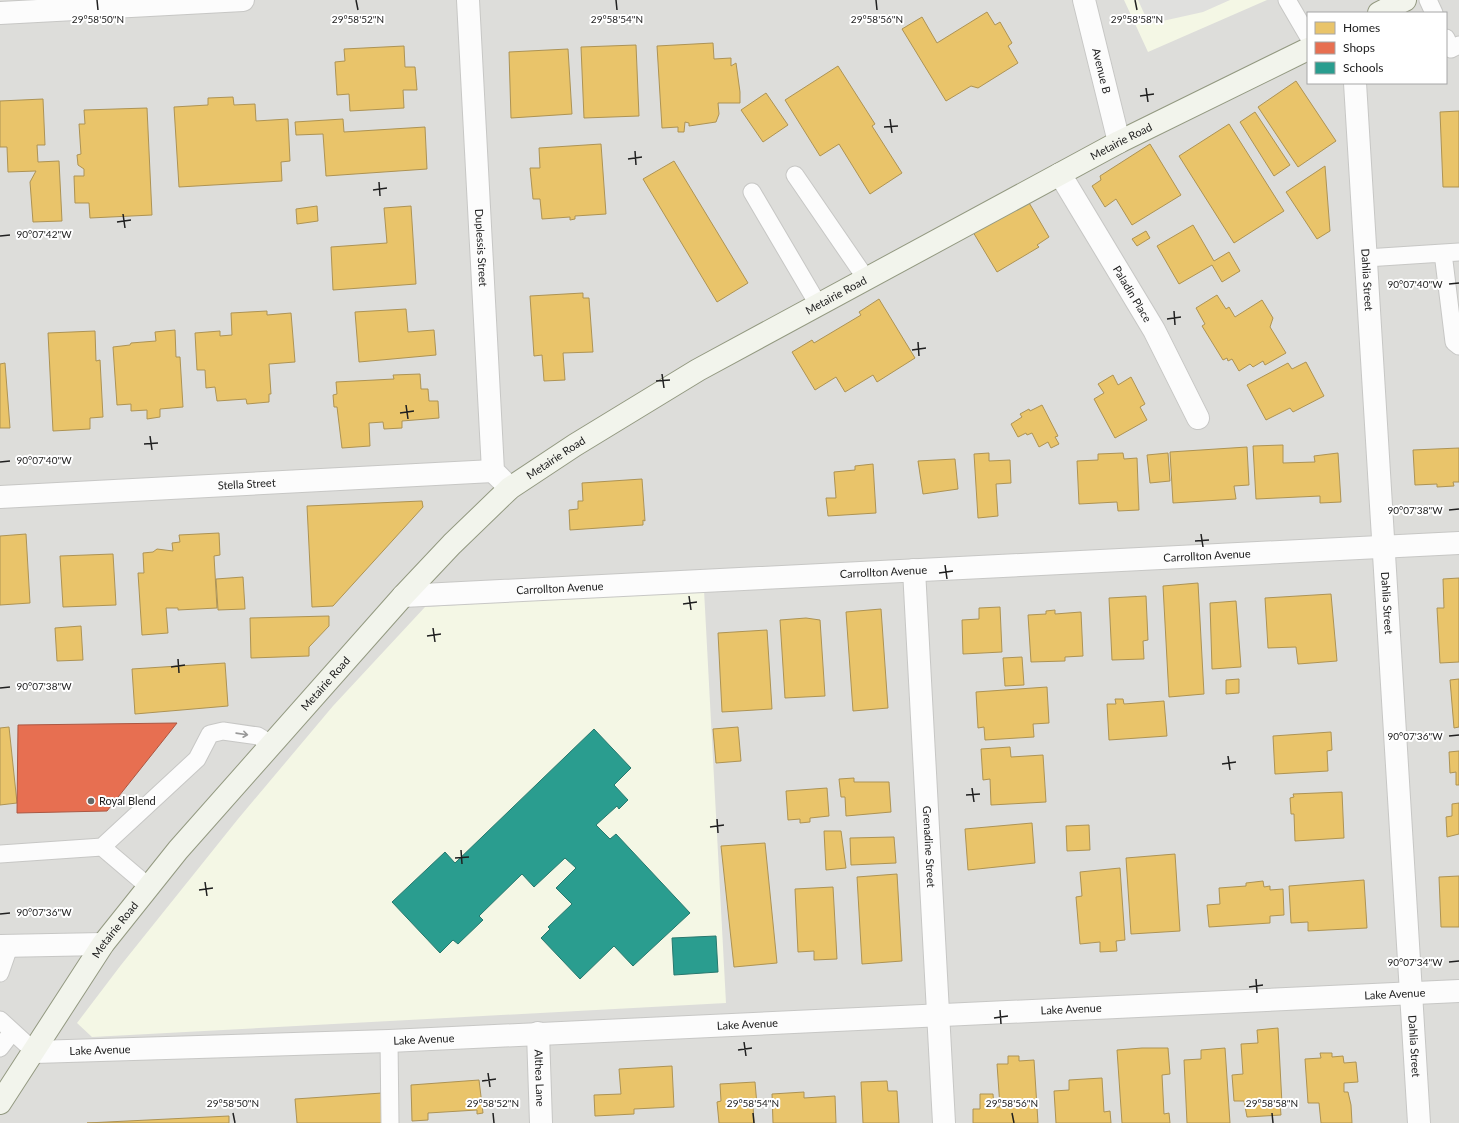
<svg xmlns="http://www.w3.org/2000/svg" width="1459" height="1123" viewBox="0 0 1459 1123" font-family="Lato,sans-serif">
<style>
.residential{fill:#ddddda;fill-rule:evenodd}
.education{fill:#f4f7e5}
.parking{fill:#e0e0de}
.homes{fill:#e9c46a;stroke:#ad9354}
.shops{fill:#e76f51;stroke:#ab5742}
.schools{fill:#2a9d8f;stroke:#27786e}
.lines{fill:none;stroke-linecap:round;stroke-linejoin:round}
.lane-casing{stroke:#c7c7c5;stroke-width:19}
.street-casing{stroke:#c7c7c5;stroke-width:24}
.secondary-casing{stroke:#939981;stroke-width:24}
.lane{stroke:#fcfcfc;stroke-width:17}
.street{stroke:#fcfcfc;stroke-width:22}
.secondary{stroke:#f2f4ec;stroke-width:22}
.oneway{stroke:#999}
.ticks{fill:none;stroke:#202020;stroke-width:1.5}
.poi-dot{fill:#686866;stroke:#fff;stroke-width:1.5}
.labels{text-anchor:middle;stroke-width:4;stroke-linejoin:round;paint-order:stroke}
.street-label{font-size:11px;fill:#202020;stroke:#fff}
.poi-label{font-size:11px;fill:#202020;stroke:#fff;text-anchor:start}
.ticks-label{font-size:10px;text-anchor:middle;fill:#202020;stroke:#fff;stroke-width:4;stroke-linejoin:round;paint-order:stroke}
</style>
<rect width="100%" height="100%" fill="#eeeee9"/>
<path class="residential" d="M0,0h1459v1123h-1459zM1308,13h138v70h-138z"/>
<path class="education" d="M1124,0h143l-119,52z
M704,590l22,413 -634,34 -15,-14 44,-58 117,-146 95,-113 92,-99z"/>
<path class="parking" d="M1138,0h92l-27,12 -54,12z"/>
<path class="homes" d="M987,12l8,13 5,-3 12,21 -4,3 10,17 -40,25 -7,-2 -25,15 -44,-72 20,-12 15,26z
M713,43l1,16 17,-1v8l5,-3 4,29v11h-22l1,11 -3,8 -27,4v-3l-4,-1 -1,10h-6v-5l-16,1 -5,-82z
M636,45l3,71 -55,2 -3,-71z
M404,46l1,21h10l2,23h-14l1,18 -54,3 -1,-17 -12,1 -2,-33 10,-1 -1,-12z
M568,49l4,65 -61,4 -2,-66z
M838,66l37,58 -3,2 30,47 -32,21 -31,-50 -19,12 -35,-56z
M1296,81l40,60 -38,26 -40,-60z
M766,93l22,32 -25,17 -22,-32z
M233,97l1,8 21,-1 1,17 32,-2 2,42 -9,1 1,19 -103,6 -5,-80 34,-2v-7z
M43,99l2,46h-8l1,17 21,-1 3,60 -29,1 -3,-40 6,-11 -28,1 -1,-25h-7v-46z
M147,108l5,107 -62,3 -1,-15h-14l-1,-27h10v-7l-6,-4 -1,-10 4,-1 -2,-30h6l-1,-14z
M1459,111v76h-16l-3,-75z
M1255,112l35,53 -16,11 -34,-54z
M343,119l1,13 81,-5 2,42 -101,7 -3,-42 -27,1 -1,-13z
M1229,124l55,87 -50,32 -55,-87z
M601,144l5,70 -31,2v3l-5,1v-3l-28,2 -2,-20h-7l-3,-31h10l-1,-20z
M1150,144l31,51 -49,30 -16,-26 -11,8 -13,-21 9,-6 -1,-4z
M674,161l74,122 -31,19 -74,-123z
M1325,166l5,65 -13,8 -31,-47z
M1028,201l21,36 -12,8 2,2 -42,25 -24,-40z
M317,206l1,15 -21,3 -1,-15z
M411,206l5,78 -83,6 -2,-43 56,-4 -3,-35z
M1193,225l21,36 15,-9 11,19 -18,11 -10,-17 -33,19 -22,-38z
M1146,231l4,7 -13,8 -5,-7z
M583,293v5h6l4,54 -30,1 2,27 -21,1 -2,-26 -8,1 -4,-60z
M1217,295l9,14 3,-2 6,10 27,-17 11,18 -3,9 16,26 -21,12 -2,-4 -10,6 -3,-3 -11,7 -7,-12 -4,2 -1,-3 -4,2 -21,-34 3,-2 -9,-16z
M879,299l36,59 -38,24 -4,-7 -28,17 -9,-15 -21,13 -23,-38 20,-12 2,3 47,-28 -2,-3z
M406,309l2,23 26,-2 2,25 -77,7 -4,-50z
M267,311v4l24,-2 4,49 -26,2 2,30h-2v8l-22,2 -1,-5 -29,2 -2,-14 -9,1 -1,-18h-8l-2,-37 25,-2v5l12,-1 -1,-22z
M175,330l1,27h4l3,50 -23,2v8l-13,2v-9l-16,1v-7l-14,1 -4,-58 17,-2 1,-2 25,-2 -1,-9z
M95,331l1,30 4,-1 3,57 -13,1v11l-37,2 -5,-98z
M1306,362l18,34 -31,16 -3,-4 -24,12 -19,-35 41,-22 4,6z
M5,363l5,65h-10v-64z
M420,374l1,15h7l1,12h9l1,17 -37,3v7l-18,1 -1,-7 -14,1 1,23 -28,2 -5,-41h-3l-1,-12 4,-1 -1,-12 58,-3 -1,-4z
M1113,375l5,10 13,-8 14,27 -5,3 7,13 -32,18 -21,-39 10,-6 -6,-9z
M1042,405l16,31 -3,1 4,7 -8,4 -3,-6 -9,5 -7,-14 -5,2 -1,-2 -8,4 -7,-13 11,-7 -2,-3 9,-5 1,2z
M1283,445v18l32,-1 -1,-6 24,-3 3,49 -21,1v-7l-64,3 -3,-53z
M1247,447l2,38 -15,1 2,13 -63,4 -3,-51z
M1459,448v34h-6l1,4 -17,1v-3l-22,1 -2,-35z
M989,453v8l21,-1 1,23 -15,1 2,32 -20,2 -4,-64z
M1123,453l1,6 13,-1 2,52 -21,1 -1,-9 -38,2 -2,-43 21,-1v-6z
M1168,453l2,28 -20,2 -3,-28z
M955,459l3,30 -35,5 -5,-33z
M873,464l3,49 -48,3 -2,-18h10l-2,-26 21,-2v-4z
M642,479l3,42 -2,-1v5l-73,5 -1,-20 9,-1v-8h5l-1,-18z
M422,501l1,6 -90,99 -21,1 -5,-101z
M219,533l1,22 -6,1 3,52 -39,2v-2h-12l2,25 -26,2 -4,-62h6l-1,-20 10,-1 4,-3 16,2 -1,-8 8,-1 -1,-7z
M26,534l4,69 -30,2v-69z
M113,554l3,51 -53,2 -3,-51z
M243,577l2,32 -27,1 -2,-31z
M1459,578v84l-19,1 -3,-55h7l-1,-29z
M1198,583l6,111 -35,3 -6,-111z
M1331,594l6,67 -39,3 -2,-17 -28,1 -3,-50z
M1146,596l2,44 -5,1 1,18 -32,1 -3,-62z
M1236,601l5,66 -29,2 -2,-66z
M1000,607l2,45 -39,2 -1,-34 17,-1v-11z
M881,609l7,99 -35,3 -7,-99z
M1055,610v4l26,-2 2,44 -18,1v4l-34,1 -3,-47 18,-1v-3z
M329,616v10l-20,21v9l-58,2 -1,-40z
M806,618l14,2 5,76 -40,2 -5,-78z
M81,626l2,34 -26,1 -2,-33z
M767,630l5,79 -50,3 -4,-79z
M1022,657l2,28 -19,1 -2,-28z
M225,663l3,43 -93,8 -3,-45z
M1239,679v14l-13,1v-14z
M1459,679v48l-5,1 -4,-48z
M1047,687l2,36 -16,1 1,13 -49,3 -1,-13 -6,1 -2,-36z
M1115,699h8l1,5 40,-3 3,35 -58,4 -2,-36h9z
M9,727l8,76 -17,2v-77z
M738,727l3,34 -25,2 -3,-34z
M1331,732l1,18 -5,1 1,20 -53,3 -2,-38z
M1010,747l1,10 32,-2 3,47 -55,3 -1,-26 -7,1 -2,-31z
M1459,751v34h-3v-13l-6,1 -1,-21z
M854,778v4h35l2,30 -45,4 -1,-19h-4l-2,-18z
M827,788l2,28 -19,2v4l-10,1v-4l-12,1 -2,-29z
M1342,792l2,46 -49,3 -1,-27h-3l-1,-16 4,-1 -1,-3z
M1459,803v31l-12,3 -1,-20 6,-1v-12z
M1032,823l3,40 -67,7 -3,-41z
M1089,825l1,25 -23,1 -1,-25z
M824,831h17l5,37 -20,2z
M894,837l2,26 -45,2 -1,-27z
M765,843l12,120 -43,4 -13,-121z
M1175,854l5,77 -49,3 -5,-76z
M1120,868l5,72 -9,1 1,10 -17,1v-10l-20,2 -4,-47 6,-1 -2,-24z
M897,874l5,87 -40,3 -5,-87z
M1459,876v51h-18l-2,-50z
M1364,880l3,48 -59,3v-9l-17,1 -2,-37z
M1263,881l1,6 6,-1v4l13,-1 1,26 -14,1v7l-61,4 -2,-22 13,-1 -1,-16 27,-2v-3z
M833,887l4,72 -23,1v-9l-16,1 -3,-63z
M1278,1028l4,76 -2,-1 1,12 -34,2 -3,-16h-10l-2,-26 11,-1 -2,-30 17,-1 -1,-13z
M1142,1048h26l2,26 -8,1 2,39 5,-1 1,10h-48l-5,-73z
M1225,1048l5,75h-43l-3,-63 17,-1v-9z
M1320,1053h12v4l11,-1 1,7 12,-1 2,20 -14,1v9h4l3,13 1,18h-31l-2,-20h-11l-3,-44 16,-1z
M1008,1056h11v5l15,-1 4,63h-65v-14h7v-15h13l1,13h6l-3,-43h11z
M672,1066l2,41 -40,2v5l-39,2 -1,-21 27,-1 -2,-25z
M1102,1078l2,34 6,-1 1,12h-55l-2,-32 15,-1v-10z
M479,1080l4,33 -6,1v-4l-49,3v7l-16,1 -1,-36z
M887,1081l1,10h9l2,32h-36l-2,-41z
M755,1082l2,23h-4l1,18h-35l-2,-21 4,-1 -1,-17z
M804,1092v6l31,-2 1,27h-63l-1,-29z
M382,1093l2,30h-87l-2,-24z
M229,1116v7h-142z"/>
<path class="shops" d="M177,723l-70,88 -90,2 1,-88z"/>
<path class="schools" d="M594,729l37,39 -17,17 14,15 -9,9 -2,-3 -21,19 14,14 6,-5 74,79 -57,53 -19,-20 -34,33 -39,-41 9,-9 -2,-2 24,-23 -16,-16 20,-20 -11,-10 -31,29 -12,-13 -43,42 4,4 -25,24 -5,-4 -13,13 -48,-51 53,-50 10,11z
M716,936l2,36 -44,3 -2,-37z"/>
<g class="lines">
<defs>
<path id="lane" d="M1287,0l21,36
M1428,0l6,13
M1446,38l5,11 8,-4
M795,175l72,105
M752,192l67,114
M1443,253l16,-1
M1366,258l77,-5 11,89 5,4
M102,847l95,-88 13,-25 13,-3 35,5 13,8
M0,854l102,-7 47,40
M0,973l9,-26
M0,1020l35,32
M389,1041l1,82
M0,1048l12,-16"/>
<g id="street">
<path id="s1" d="M468,0l25,471 17,17"/>
<path id="s2" d="M1084,0l35,142"/>
<path d="M0,13l243,-13"/>
<path id="s3" d="M1355,83l64,1040"/>
<path id="s4" d="M1060,174l94,156 44,88"/>
<path id="s5" d="M0,497l493,-26"/>
<path id="s6" d="M914,570l30,553"/>
<path id="s7" d="M403,596l1056,-53"/>
<path d="M0,946l103,-2"/>
<path id="s8" d="M538,1033l3,90"/>
<path id="s9" d="M35,1052l354,-11 1070,-50"/>
</g>
<g id="secondary">
<path d="M1379,13l26,-13"/>
<path id="s10" d="M0,1103l103,-159 75,-94 225,-254 49,-52 58,-56 65,-43 123,-75 421,-228 189,-93"/>
</g>
</defs>
<use href="#lane" class="lane-casing"/>
<use href="#street" class="street-casing"/>
<use href="#secondary" class="secondary-casing"/>
<use href="#lane" class="lane"/>
<use href="#street" class="street"/>
<use href="#secondary" class="secondary"/>
</g>
<defs><path id="oneway-shaft" d="M-6 0H5M1.5-3L5.5 0L1.5 3" fill="none" stroke-width="1.6" stroke-linecap="round" stroke-linejoin="round"/></defs>
<use class="oneway" href="#oneway-shaft" transform="translate(242 734) rotate(8)"/>
<path class="ticks" d="M97,0l1,10M356,0l2,10M616,0l1,10M876,0l1,10M1135,0l2,10M1146,88l2,14M1140,96l14,-2M890,119l2,14M884,127l14,-1M635,151l1,14M628,159l14,-2M379,182l1,14M373,190l14,-2M123,214l2,14M117,222l14,-2M0,236l10,-1M1449,284l10,-1M1174,311l1,14M1167,319l14,-2M918,342l1,14M912,350l14,-2M662,374l2,14M656,381l14,-1M406,405l2,14M400,413l14,-2M150,436l2,14M144,444l14,-1M0,462l10,-1M1449,510l10,-1M1201,534l2,13M1195,541l14,-1M945,565l2,14M939,573l14,-2M689,596l2,14M683,604l14,-2M433,628l2,14M427,636l14,-2M178,659l1,14M171,667l14,-2M0,688l10,-1M1449,736l10,-1M1228,756l2,14M1222,764l14,-2M972,788l2,14M966,795l14,-1M717,819l1,14M710,827l14,-2M461,850l1,14M455,858l14,-1M205,882l2,14M199,890l14,-2M0,914l10,-1M1449,962l10,-1M1256,979l1,14M1249,987l14,-2M1000,1010l1,14M994,1018l14,-2M744,1042l2,14M738,1050l14,-2M488,1073l2,14M482,1081l14,-2M233,1113l2,10M493,1113l1,10M753,1113l1,10M1012,1113l2,10M1272,1113l1,10"/>
<circle class="poi-dot" cx="91" cy="801" r="4"/>
<g class="labels">
<g class="street-label">
<text dy="4" stroke="none"><textPath href="#s2" startOffset="73">Avenue B</textPath></text>
<text dy="4" stroke="none"><textPath href="#s10" startOffset="1504">Metairie Road</textPath></text>
<text dy="4" stroke="none"><textPath href="#s1" startOffset="248">Duplessis Street</textPath></text>
<text dy="4" stroke="none"><textPath href="#s3" startOffset="197">Dahlia Street</textPath></text>
<text dy="4" stroke="none"><textPath href="#s4" startOffset="140">Paladin Place</textPath></text>
<text dy="4" stroke="none"><textPath href="#s10" startOffset="1180">Metairie Road</textPath></text>
<text dy="4" stroke="none"><textPath href="#s10" startOffset="856">Metairie Road</textPath></text>
<text dy="4" stroke="none"><textPath href="#s5" startOffset="247">Stella Street</textPath></text>
<text dy="4" stroke="none"><textPath href="#s7" startOffset="805">Carrollton Avenue</textPath></text>
<text dy="4" stroke="none"><textPath href="#s7" startOffset="481">Carrollton Avenue</textPath></text>
<text dy="4" stroke="none"><textPath href="#s7" startOffset="157">Carrollton Avenue</textPath></text>
<text dy="4" stroke="none"><textPath href="#s3" startOffset="521">Dahlia Street</textPath></text>
<text dy="4" stroke="none"><textPath href="#s10" startOffset="532">Metairie Road</textPath></text>
<text dy="4" stroke="none"><textPath href="#s6" startOffset="277">Grenadine Street</textPath></text>
<text dy="4" stroke="none"><textPath href="#s10" startOffset="208">Metairie Road</textPath></text>
<text dy="4" stroke="none"><textPath href="#s9" startOffset="1361">Lake Avenue</textPath></text>
<text dy="4" stroke="none"><textPath href="#s9" startOffset="1037">Lake Avenue</textPath></text>
<text dy="4" stroke="none"><textPath href="#s9" startOffset="713">Lake Avenue</textPath></text>
<text dy="4" stroke="none"><textPath href="#s9" startOffset="389">Lake Avenue</textPath></text>
<text dy="4" stroke="none"><textPath href="#s3" startOffset="965">Dahlia Street</textPath></text>
<text dy="4" stroke="none"><textPath href="#s9" startOffset="65">Lake Avenue</textPath></text>
<text dy="4" stroke="none"><textPath href="#s8" startOffset="45">Althea Lane</textPath></text>
</g>
<g class="poi-label">
<text x="99" y="805">Royal Blend</text>
</g>
</g>
<g class="ticks-label">
<text x="98" y="23">29°58'50"N</text>
<text x="358" y="23">29°58'52"N</text>
<text x="617" y="23">29°58'54"N</text>
<text x="877" y="23">29°58'56"N</text>
<text x="1137" y="23">29°58'58"N</text>
<text x="44" y="238">90°07'42"W</text>
<text x="1415" y="288">90°07'40"W</text>
<text x="44" y="464">90°07'40"W</text>
<text x="1415" y="514">90°07'38"W</text>
<text x="44" y="690">90°07'38"W</text>
<text x="1415" y="740">90°07'36"W</text>
<text x="44" y="916">90°07'36"W</text>
<text x="1415" y="966">90°07'34"W</text>
<text x="233" y="1107">29°58'50"N</text>
<text x="493" y="1107">29°58'52"N</text>
<text x="753" y="1107">29°58'54"N</text>
<text x="1012" y="1107">29°58'56"N</text>
<text x="1272" y="1107">29°58'58"N</text>
</g>
<rect x="1307" y="12" width="140" height="72" fill="#ffffff" stroke="#a6a6a6"/>
<rect x="1315" y="22" width="20" height="12" fill="#e9c46a" stroke="#a6a6a6"/>
<text x="1343" y="32" font-size="12" fill="#202020">Homes</text>
<rect x="1315" y="42" width="20" height="12" fill="#e76f51" stroke="#a6a6a6"/>
<text x="1343" y="52" font-size="12" fill="#202020">Shops</text>
<rect x="1315" y="62" width="20" height="12" fill="#2a9d8f" stroke="#a6a6a6"/>
<text x="1343" y="72" font-size="12" fill="#202020">Schools</text>
</svg>
